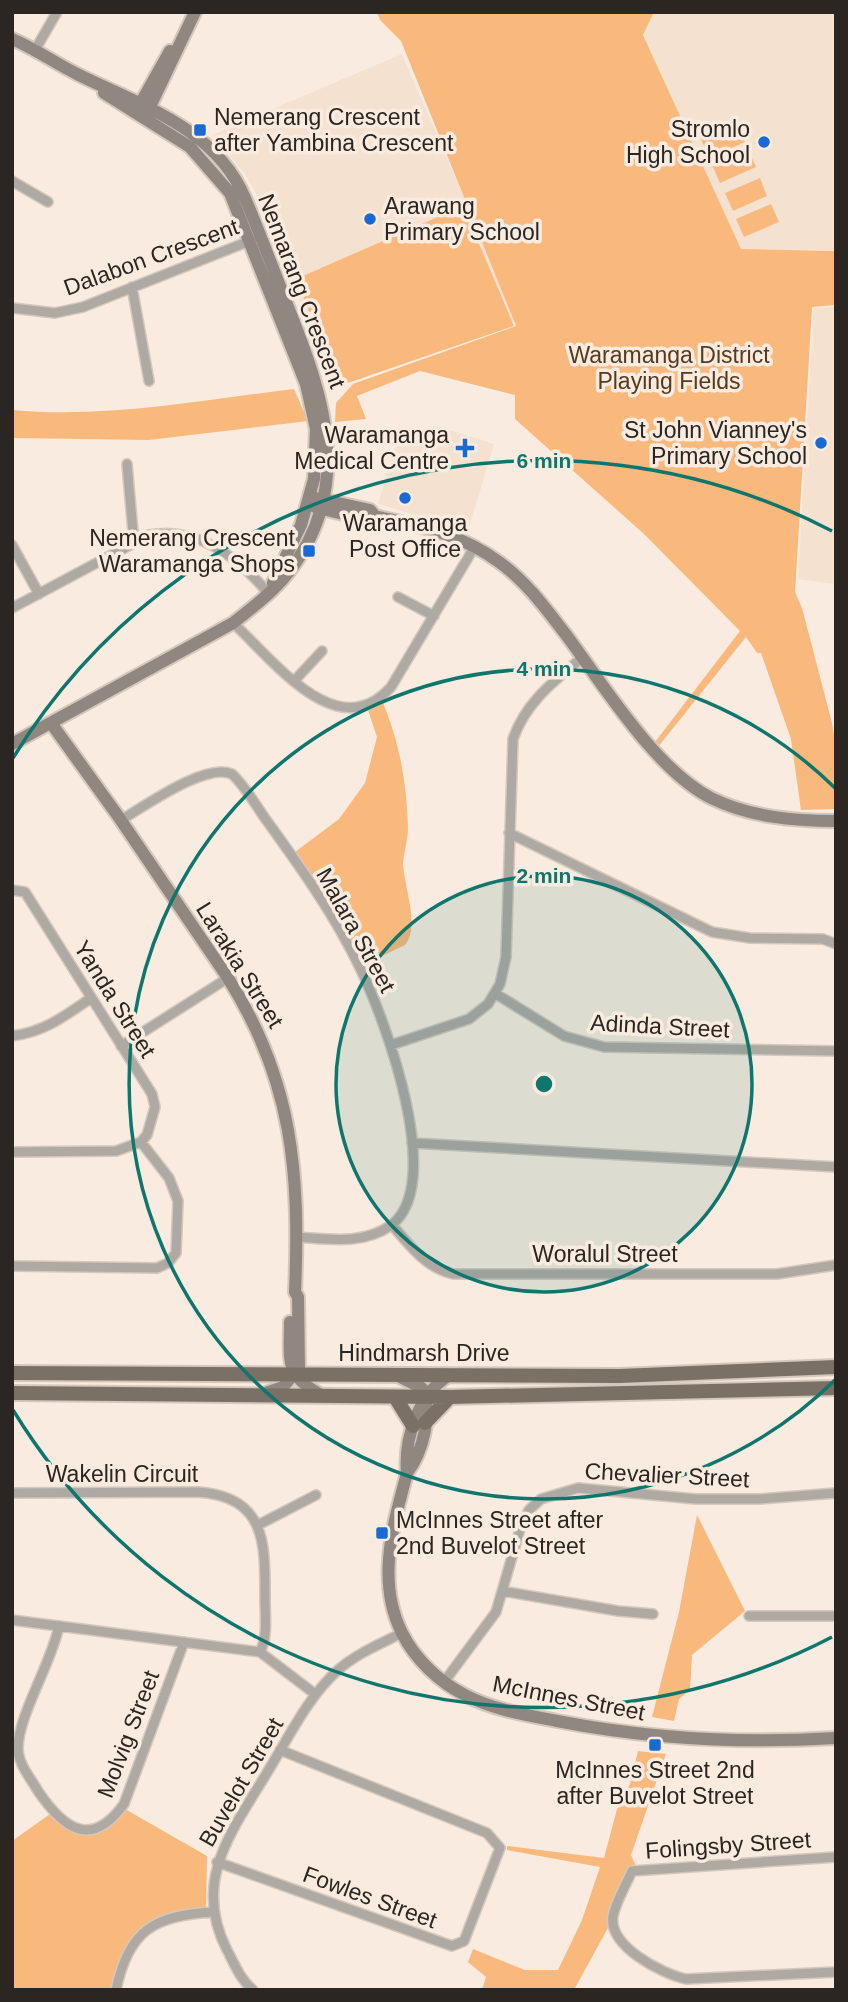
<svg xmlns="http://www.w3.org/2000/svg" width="848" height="2002" viewBox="0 0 848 2002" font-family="Arial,sans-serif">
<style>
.built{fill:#f5e1cf}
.green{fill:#f9b97d}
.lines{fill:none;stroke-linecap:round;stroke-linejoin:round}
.street-casing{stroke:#d4c8bd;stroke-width:12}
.secondary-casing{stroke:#d4c8bd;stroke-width:16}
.primary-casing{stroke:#d4c8bd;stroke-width:18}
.street{stroke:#afa9a4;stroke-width:9}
.secondary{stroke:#908780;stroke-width:12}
.primary{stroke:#7a7066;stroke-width:14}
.ring{fill:none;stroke:#0f766e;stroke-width:3.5}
.poi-dot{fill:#196ad4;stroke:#f9ebdf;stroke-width:2.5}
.labels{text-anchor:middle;stroke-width:7;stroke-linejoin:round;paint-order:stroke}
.poi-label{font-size:23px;fill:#2b2622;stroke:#f9ebdf;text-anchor:end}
.street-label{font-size:23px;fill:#2b2622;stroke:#f9ebdf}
.park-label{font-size:23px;fill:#583a1d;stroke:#f9ebdf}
.centre{fill:#0f766e;stroke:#f9ebdf;stroke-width:3.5}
.ring-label{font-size:21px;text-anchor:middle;font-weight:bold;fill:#0f766e;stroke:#f9ebdf;stroke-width:7;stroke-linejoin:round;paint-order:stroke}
</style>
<rect width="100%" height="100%" fill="#f9ebdf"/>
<path class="built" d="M654,12h182v238h-95l-98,-215z
M402,54l115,266 -161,58 -8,-1 -26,-19 -61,-156 -16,-28 -33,-39z
M836,307v277l-38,-5 16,-271z
M401,429l40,13 5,-13 48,15 -26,87 -90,-27z"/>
<path class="green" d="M377,12h277l-11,23 98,214 95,2v54l-24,2 -17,285 7,16 30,115 4,26v60l-35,1 -10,-71 -30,-86h-4l-11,-16 -88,110 -3,-5 85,-111 -96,-97 -129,-115v-24l-95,-24 -63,25 9,23 -31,3 1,-19 17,-19 163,-58 -115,-285 -21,-21z
M737,124l8,18 -36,16 -8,-19z
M748,149l8,18 -36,16 -8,-18z
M760,178l7,18 -34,15 -8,-18z
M771,204l8,18 -35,15 -8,-18z
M463,206l51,120 -175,60 -43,-107z
M294,389l14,32 -159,19 -137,-2v-28c93,9 190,-10 282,-21z
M381,698c18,42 26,84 27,131 0,12 -5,25 -5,37 2,23 17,61 2,79l-46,22 -68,-112 48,-36 26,-36 12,-46 -11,-33z
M697,1515l48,96 -53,44 -2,35 -11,9 -5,22 -22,-4 27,-105z
M638,1751l28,3 -35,101 5,11 -7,4 -18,40 -2,16 -35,64h-92l4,-13 -18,-15 5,-13 52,21h33l24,-50 18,-53 -93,-17v-4l97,12 13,-49 13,-25z
M125,1809l82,47 -1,53c-54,5 -82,28 -93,81h-101v-149l41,-29 10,14 43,4z"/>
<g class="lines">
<defs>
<path id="street" d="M35,50l22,-38
M12,181l36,21
M132,287l17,94
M12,308l43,5 28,-6 169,-67
M127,464l7,79
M12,545l27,49
M398,597l36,19
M12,608l137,-73c48,-9 89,22 119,58
M233,623c39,35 104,125 158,64l84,-141
M295,680l27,-29
M121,820c24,-14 85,-58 111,-46 14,13 24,32 35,47 34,47 69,96 94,149 24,50 86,216 29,256 -28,19 -61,13 -93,11
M509,833l203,99 38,6 73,1 13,5
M12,890l13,2 127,202 3,13 -8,28 -6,7 -25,9 -104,1
M496,994l68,42 40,11 232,4
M12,1036c32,-4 53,-20 79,-38
M391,1045l78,-26 19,-15 12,-20 6,-27 7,-218c13,-37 40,-57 70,-82
M121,1046l107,-68
M412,1143l424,24
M392,1225c17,20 34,43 61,49h324l59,-9
M12,1266l145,2 11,-5 8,-10 2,-52 -9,-23 -28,-36
M12,1493l186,-1c69,5 67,52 67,107 0,17 3,38 -5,53
M258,1525l58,-30
M502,1591l116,20 35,3
M749,1616h87
M12,1620l248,32 55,42
M59,1626c-7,36 -41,90 -41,122 0,16 12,29 20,43 25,37 53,59 86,13l60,-162
M444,1682l52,-70 25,-86 8,-16 12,-11 37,-11 118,11h64l76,-6
M836,1857l-204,14c-6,14 -16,30 -19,45 -5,30 49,58 73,63l150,-7
M217,1862l235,84 12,-5 36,-93 -13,-15 -207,-83
M116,1990c12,-59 38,-75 97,-78
M253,1990c-13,-11 -18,-25 -26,-40 -37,-72 9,-124 44,-184 20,-33 38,-70 67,-96 18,-16 42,-26 64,-37"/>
<path id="secondary" d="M12,39c24,10 44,25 67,36 63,31 136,53 166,123 16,38 30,76 45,114 35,88 64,177 -2,261 -15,19 -36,35 -55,50l-221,121
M104,93l86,54 40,46 76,191 10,45 -2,50 -13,46 -28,58
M138,108l32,-57
M147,113l48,-101
M311,497l59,13 5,6c47,11 84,17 124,46 28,20 47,47 68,74 37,50 89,134 144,162 39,19 82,23 125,23
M315,507l52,13 8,-4
M51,723l67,93 110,162c65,103 72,195 67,314l3,5 1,71 -16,19 -20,7
M290,1322c0,40 -6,53 33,74
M448,1376c-30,19 -44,63 -41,97 -14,53 -31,108 -5,160 13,26 37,49 63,62 29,15 61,20 92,26 93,18 184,23 279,17
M400,1377l22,11c11,25 1,64 -15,85"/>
<path id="primary" d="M12,1373l608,3 216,-9
M12,1393l438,4 386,-9
M395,1397l18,29
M425,1423l25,-26"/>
</defs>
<use href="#street" class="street-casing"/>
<use href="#secondary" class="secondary-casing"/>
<use href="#primary" class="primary-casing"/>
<use href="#street" class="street"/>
<use href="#secondary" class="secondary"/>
<use href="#primary" class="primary"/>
</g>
<circle cx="544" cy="1084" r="208" fill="#0f766e" fill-opacity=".12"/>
<g class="ring">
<circle cx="544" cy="1084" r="208"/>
<path d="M835 1380A415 415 0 1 1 835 788"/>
<path d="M832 1637A623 623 0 0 1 13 1410M13 758A623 623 0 0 1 832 531"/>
</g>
<g class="poi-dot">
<rect x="193" y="123" width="14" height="14" rx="3.5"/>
<circle cx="764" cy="142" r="7"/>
<circle cx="370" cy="219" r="7"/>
<circle cx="821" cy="443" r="7"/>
<path d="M461.5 437.5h7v7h7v7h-7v7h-7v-7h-7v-7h7z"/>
<circle cx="405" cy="498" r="7"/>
<rect x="302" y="544" width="14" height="14" rx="3.5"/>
<rect x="375" y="1526" width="14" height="14" rx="3.5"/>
<rect x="648" y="1738" width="14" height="14" rx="3.5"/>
</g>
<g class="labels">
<g class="poi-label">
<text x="214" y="125" text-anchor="start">Nemerang Crescent<tspan x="214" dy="26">after Yambina Crescent</tspan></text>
<text x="750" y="137">Stromlo<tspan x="750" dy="26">High School</tspan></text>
<text x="384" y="214" text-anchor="start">Arawang<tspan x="384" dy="26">Primary School</tspan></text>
<text x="807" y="438">St John Vianney's<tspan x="807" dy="26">Primary School</tspan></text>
<text x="449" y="443">Waramanga<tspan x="449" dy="26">Medical Centre</tspan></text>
<text x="405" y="531" text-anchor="middle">Waramanga<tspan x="405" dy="26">Post Office</tspan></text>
<text x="295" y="546">Nemerang Crescent<tspan x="295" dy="26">Waramanga Shops</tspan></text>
<text x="396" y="1528" text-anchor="start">McInnes Street after<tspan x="396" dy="26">2nd Buvelot Street</tspan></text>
<text x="655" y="1778" text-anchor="middle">McInnes Street 2nd<tspan x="655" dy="26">after Buvelot Street</tspan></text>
</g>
<g class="street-label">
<text transform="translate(151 257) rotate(-20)" y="8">Dalabon Crescent</text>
<text transform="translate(302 291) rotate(69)" y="8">Nemarang Crescent</text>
<text transform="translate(356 930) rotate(61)" y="8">Malara Street</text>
<text transform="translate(240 965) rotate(58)" y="8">Larakia Street</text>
<text transform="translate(115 999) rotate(58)" y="8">Yanda Street</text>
<text transform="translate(660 1026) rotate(3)" y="8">Adinda Street</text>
<text x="605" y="1262">Woralul Street</text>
<text x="424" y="1361">Hindmarsh Drive</text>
<text x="122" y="1482">Wakelin Circuit</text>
<text transform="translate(667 1475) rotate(3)" y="8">Chevalier Street</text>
<text transform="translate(569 1698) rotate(11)" y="8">McInnes Street</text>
<text transform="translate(128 1734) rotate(-69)" y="8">Molvig Street</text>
<text transform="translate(241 1782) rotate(-60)" y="8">Buvelot Street</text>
<text transform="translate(728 1845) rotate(-4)" y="8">Folingsby Street</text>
<text transform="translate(370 1897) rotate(20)" y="8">Fowles Street</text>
</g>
<g class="park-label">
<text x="669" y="363">Waramanga District<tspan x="669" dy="26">Playing Fields</tspan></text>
</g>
</g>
<circle cx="544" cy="1084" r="10" class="centre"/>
<g class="ring-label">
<text x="544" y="468">6 min</text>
<text x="544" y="676">4 min</text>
<text x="544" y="883">2 min</text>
</g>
<rect width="848" height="2002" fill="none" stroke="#2b2622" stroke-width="28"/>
</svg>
